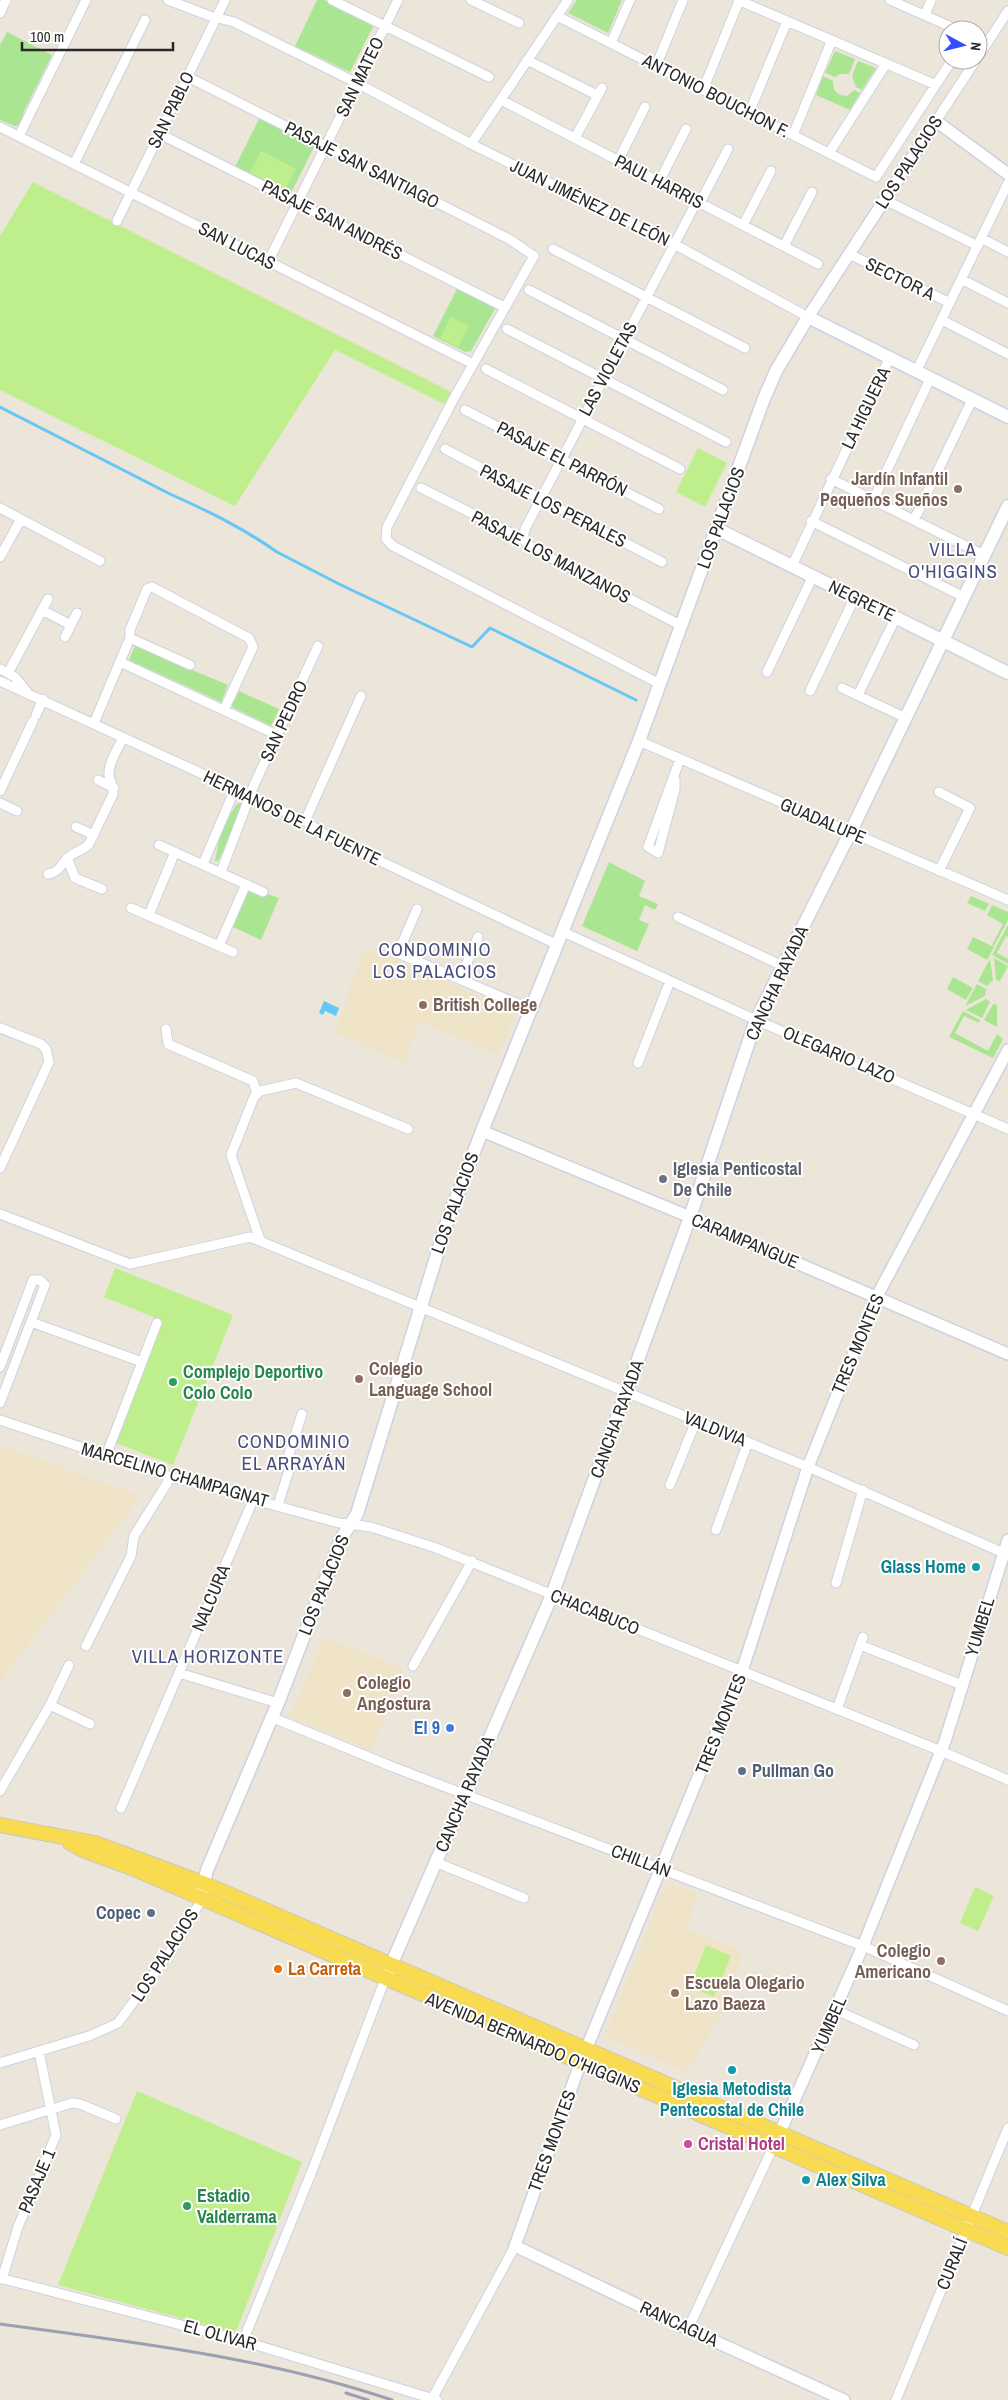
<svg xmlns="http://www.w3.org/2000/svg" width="1008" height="2400" viewBox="0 0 1008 2400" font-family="'Archivo Narrow',sans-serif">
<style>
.education{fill:#efe4c7}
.green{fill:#aae692}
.pitch{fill:#bfef8c}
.water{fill:#65c7f5}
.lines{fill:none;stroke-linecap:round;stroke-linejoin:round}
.stream{stroke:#65c7f5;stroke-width:3}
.minor-casing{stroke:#ced1e3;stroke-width:11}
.tertiary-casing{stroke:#ced1e3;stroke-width:14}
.secondary-casing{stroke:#ced1e3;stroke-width:15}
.primary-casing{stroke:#c7c7c7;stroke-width:16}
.minor{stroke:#fff;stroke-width:9}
.tertiary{stroke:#fff;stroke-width:11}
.secondary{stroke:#fff;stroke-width:12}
.primary{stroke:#f9db51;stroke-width:14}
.rail{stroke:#9c9eb4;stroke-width:3}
.education-dot{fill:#8d6e63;stroke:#fff;stroke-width:2}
.worship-dot{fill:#6b7280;stroke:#fff;stroke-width:2}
.leisure-dot{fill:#2e9e5b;stroke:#fff;stroke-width:2}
.culture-dot{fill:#0f9aa8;stroke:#fff;stroke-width:2}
.shop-dot{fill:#3f7fe0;stroke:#fff;stroke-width:2}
.service-dot{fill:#5c6f8a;stroke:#fff;stroke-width:2}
.food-dot{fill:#e8710a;stroke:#fff;stroke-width:2}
.hotel-dot{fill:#d1479c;stroke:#fff;stroke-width:2}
.labels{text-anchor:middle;stroke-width:4;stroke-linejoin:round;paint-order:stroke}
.street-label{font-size:18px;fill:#292929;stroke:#fff}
.education-label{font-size:18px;font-weight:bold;fill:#785e54;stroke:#fff;text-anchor:start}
.worship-label{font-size:18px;font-weight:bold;fill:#5b616d;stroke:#fff;text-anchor:start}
.leisure-label{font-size:18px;font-weight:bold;fill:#27864d;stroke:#fff;text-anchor:start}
.culture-label{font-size:18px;font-weight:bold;fill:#0d838f;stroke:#fff;text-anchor:end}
.shop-label{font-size:18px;font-weight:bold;fill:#366cbe;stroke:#fff;text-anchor:end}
.service-label{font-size:18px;font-weight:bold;fill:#4e5e75;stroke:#fff;text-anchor:start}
.food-label{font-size:18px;font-weight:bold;fill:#c56008;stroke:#fff;text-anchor:start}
.hotel-label{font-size:18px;font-weight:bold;fill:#b23c85;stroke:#fff;text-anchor:start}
.neighbourhood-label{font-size:19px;letter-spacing:1px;fill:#474d7c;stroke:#fff}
</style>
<rect width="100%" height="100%" fill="#ece5d9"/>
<path class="education" d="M366,947l150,65 -18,43 -78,-34 -16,42 -70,-31 15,-35 -3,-2z
M0,1445l140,51 -140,186z
M325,1637l79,32 -33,81 -82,-33z
M671,1884l27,10 -12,35 57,23 -24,65 -32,55 -83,-35 61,-150z"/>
<path class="green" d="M317,0h7l50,25 -24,47 -55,-26z
M577,0h45l-14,33 -40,-20z
M7,32l45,23 -28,56 -3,13 -6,2 -15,-6v-75z
M835,51l20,8 -6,15h-9l-5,3 -10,-4z
M858,61l18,7 -14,22 -6,-3 -4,-11z
M823,76l10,5 1,9 6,5 7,1 7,-6 6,3 -10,17 -34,-15z
M260,117l55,28 -26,52 -55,-28z
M458,287l38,20 -25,44 -6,1 -32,-16z
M135,646l93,39 -7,17 -92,-42z
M239,691l40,18 -8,17 -39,-19v-6l3,-1z
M241,803c-2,20 -14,40 -23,58h-3l4,-22 10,-22 8,-13z
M609,862l36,19 -6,15 19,8 -3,6 -10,-5 -6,15 10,4 -12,27 -55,-25z
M247,890l16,7 2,-4 14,5 -18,42 -28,-13 -1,-3z
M971,896l18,8 -4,7 -18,-8z
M992,905l16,7v8l-14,26 -2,-1 11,-21 -16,-9z
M1008,925v12l-2,-1 -9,17 11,6v5l-16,-9z
M973,937l21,10 -7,13 -20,-11z
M994,958l14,8 -8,15 -4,-1z
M990,959l3,21 -6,6 -9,-5z
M953,977l20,11 -7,12 -19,-11z
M977,984l9,5 -1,7 -20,10z
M986,999l4,3 -8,16 -16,-8z
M993,1004l4,1v22l-13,-7z
M963,1011l17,9 -1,3 -15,-7 -9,17 33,18 9,-17 6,5 -10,19 -44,-21z"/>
<path class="pitch" d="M261,151l35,18 -11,21 -35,-17z
M33,182l418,210 -7,12 -109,-54 -100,156 -235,-116v-154z
M451,317l18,9 -11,21 -18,-9z
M698,448l29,15 -22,44 -29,-15z
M115,1268l118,47 -60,150 -57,-22 47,-122 -59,-24z
M975,1887l19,9 -16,35 -18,-8z
M706,1945l25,11 -17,41 -24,-10z
M137,2091l165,71 -65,167 -5,3 -174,-47z"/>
<path class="water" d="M324,1001l15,7 -3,8 -11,-5 -2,4 -4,-2z"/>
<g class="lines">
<path class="stream" d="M0,407l170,87c38,17 73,34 107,58l62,32 133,63 18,-19 146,72"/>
<defs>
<path id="minor" d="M168,0l42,16 24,6 123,61 114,61 203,100 134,73
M332,0l157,77
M471,0l48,23
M738,0l198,85
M890,0l68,30
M0,13l6,-13
M925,15l6,-15
M557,16l319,161 76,-117
M611,43l19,-43
M978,57l30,-46
M527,60l70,35
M656,66l27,-66
M188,77l321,162 25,17 -81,144 -66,127 -1,12 7,7 267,138
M703,90l36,-89
M501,100l317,164
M749,113l38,-92
M936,121l40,-61
M0,127l473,237
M160,134l344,173
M793,135l39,-95
M19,136l67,-136
M575,138l27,-50
M471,144l97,-144
M829,153l57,-89
M618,161l27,-54
M74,164l71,-144
M659,182l27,-53
M885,200l93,46
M700,203l28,-54
M117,221l108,-221
M743,225l28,-54
M981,238l27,14
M784,246l28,-54
M553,249l192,99
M849,254l101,49
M268,262l130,-262
M961,279l47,24
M529,290l194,100
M942,320l66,34
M507,329l219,113
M486,369l194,100
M916,372l92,-189
M465,410l194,99
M445,449l217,113
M831,479l153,76
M421,488l102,51 9,9 150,78
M873,500l57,-121
M0,508l100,53
M914,520l58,-120
M811,521l153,76
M523,539l2,-10 172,-328
M0,557l21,-38
M792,566l97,-207
M42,610l29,15
M65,637l12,-24
M130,638l60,27
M120,662l157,73
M0,669l15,8 12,15
M767,672l46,-96
M8,673l40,-74
M0,681l305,140 22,15 229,108
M842,688l64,30
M810,691l45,-94
M858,695l38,-78
M36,715l7,-16
M94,723l36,-85v-8l17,-41 5,-2 97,51 4,9 -29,63
M639,741l369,159
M675,779v10l-17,64 -10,-6 32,-88
M98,780l16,8
M0,791l33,-70
M939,792l31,16 -31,63
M0,803l17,8
M305,821l56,-125
M76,827l18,8
M159,845l104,47
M67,858l8,20 27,11
M203,864l32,-75
M221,872l33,-87 64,-139
M48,874c12,-2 13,-10 21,-17 6,-6 14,-6 20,-13l24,-50c1,-8 -3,-11 -4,-19 -1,-12 9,-27 14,-37
M131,908l102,44
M417,909l-19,44 132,56
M149,915l26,-63
M678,917l105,49
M561,931l195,89 252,109
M219,946l27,-62
M460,979l18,-42
M0,1028l41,16 5,5 3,13 -49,106
M166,1029l2,15 85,37 4,13
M638,1063l32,-82
M0,1214l130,50 120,-27 558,230 200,88
M260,1240l-29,-85 23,-58 6,-6 36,-8 112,46
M31,1322l111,40
M0,1367l33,-87h7l5,5 -45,118
M0,1420l161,54 178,49 32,4 65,21 505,203 67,29
M106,1456l51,-133
M670,1485l26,-64
M278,1505l12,-38 -1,-13 13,-40
M716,1530l32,-88
M836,1583l27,-93
M860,1645l102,40
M86,1646l45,-90 3,-20 37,-59
M413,1666l59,-105
M179,1673l99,30
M50,1705l40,19
M837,1709l26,-72
M271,1717l122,50 470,179 145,65
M0,1791l50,-86 19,-40
M121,1808l133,-310
M435,1862l89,36
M836,2010l78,35
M0,2063l89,-27 29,-13 57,-78 27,-46
M0,2125l72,-22 8,1 36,15
M0,2278l243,63 194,59
M2,2279l16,-52 38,-92 -17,-83
M688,2329l85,-182
M243,2341l69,-170 73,-192
M432,2399l83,-153
M896,2400l112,-272"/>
<path id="tertiary" d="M808,317l128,-196 72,53
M482,1131l208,86 318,137
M777,2139l86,-193 82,-205 63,-201
M844,2400l-156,-71 -173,-83 65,-182 162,-393 66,-204 68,-169 132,-248"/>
<path id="secondary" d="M717,529l291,144
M202,1892l5,-22 71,-167 64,-166 15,-23 90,-292 35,-91 157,-390 124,-340 13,-30 32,-54 200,100
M385,1979l167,-384 138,-378 66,-197 94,-187 158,-327"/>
<path id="primary" d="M0,1825l95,18 108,40 805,349
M70,1843l15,8 47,17 876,380"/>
</defs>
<use href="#minor" class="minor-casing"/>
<use href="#tertiary" class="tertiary-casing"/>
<use href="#secondary" class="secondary-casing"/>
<use href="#primary" class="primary-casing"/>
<use href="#minor" class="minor"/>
<use href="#tertiary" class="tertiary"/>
<use href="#secondary" class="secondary"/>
<use href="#primary" class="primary"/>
<path class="rail" d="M0,2324c133,18 264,33 392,76
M346,2393l22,7"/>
</g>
<g class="education-dot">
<circle cx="958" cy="489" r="5"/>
<circle cx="423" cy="1005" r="5"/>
<circle cx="359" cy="1379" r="5"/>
<circle cx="347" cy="1693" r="5"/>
<circle cx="941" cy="1961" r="5"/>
<circle cx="675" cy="1993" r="5"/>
</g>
<circle class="worship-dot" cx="663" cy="1179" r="5"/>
<g class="leisure-dot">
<circle cx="173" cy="1382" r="5"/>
<circle cx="187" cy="2206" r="5"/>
</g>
<g class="culture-dot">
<circle cx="976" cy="1567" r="5"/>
<circle cx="732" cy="2070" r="5"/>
<circle cx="806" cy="2180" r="5"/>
</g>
<circle class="shop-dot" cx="450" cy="1728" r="5"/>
<g class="service-dot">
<circle cx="742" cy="1771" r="5"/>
<circle cx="151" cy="1913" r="5"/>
</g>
<circle class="food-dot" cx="278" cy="1969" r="5"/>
<circle class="hotel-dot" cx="688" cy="2144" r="5"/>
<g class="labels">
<g class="street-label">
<text transform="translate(360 77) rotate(-64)" y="6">SAN MATEO</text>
<text transform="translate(716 96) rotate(27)" y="6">ANTONIO BOUCHON F.</text>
<text transform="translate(171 110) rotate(-64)" y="6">SAN PABLO</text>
<text transform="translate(909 162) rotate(-57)" y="6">LOS PALACIOS</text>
<text transform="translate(362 165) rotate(27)" y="6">PASAJE SAN SANTIAGO</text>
<text transform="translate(659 182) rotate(27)" y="6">PAUL HARRIS</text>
<text transform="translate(590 203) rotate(26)" y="6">JUAN JIMÉNEZ DE LEÓN</text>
<text transform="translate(332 220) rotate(27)" y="6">PASAJE SAN ANDRÉS</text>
<text transform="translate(237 246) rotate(27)" y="6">SAN LUCAS</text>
<text transform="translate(900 279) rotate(26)" y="6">SECTOR A</text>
<text transform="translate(608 369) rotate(-62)" y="6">LAS VIOLETAS</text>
<text transform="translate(866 408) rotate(-64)" y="6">LA HIGUERA</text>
<text transform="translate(562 459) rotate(27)" y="6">PASAJE EL PARRÓN</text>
<text transform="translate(553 506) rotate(27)" y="6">PASAJE LOS PERALES</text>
<text transform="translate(721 518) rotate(-70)" y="6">LOS PALACIOS</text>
<text transform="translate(551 557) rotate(28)" y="6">PASAJE LOS MANZANOS</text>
<text transform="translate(862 601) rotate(26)" y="6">NEGRETE</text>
<text transform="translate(284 721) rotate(-65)" y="6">SAN PEDRO</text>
<text transform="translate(292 818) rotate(26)" y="6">HERMANOS DE LA FUENTE</text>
<text transform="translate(823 821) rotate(23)" y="6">GUADALUPE</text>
<text transform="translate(777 983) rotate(-65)" y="6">CANCHA RAYADA</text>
<text transform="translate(839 1055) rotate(23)" y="6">OLEGARIO LAZO</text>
<text transform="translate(455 1203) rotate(-70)" y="6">LOS PALACIOS</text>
<text transform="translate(745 1241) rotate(23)" y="6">CARAMPANGUE</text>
<text transform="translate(858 1344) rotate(-67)" y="6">TRES MONTES</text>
<text transform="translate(617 1419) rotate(-70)" y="6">CANCHA RAYADA</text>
<text transform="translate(715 1429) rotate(22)" y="6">VALDIVIA</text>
<text transform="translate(175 1475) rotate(16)" y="6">MARCELINO CHAMPAGNAT</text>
<text transform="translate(324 1585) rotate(-68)" y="6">LOS PALACIOS</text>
<text transform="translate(211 1598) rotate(-67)" y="6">NALCURA</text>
<text transform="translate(595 1612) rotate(22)" y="6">CHACABUCO</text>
<text transform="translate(980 1627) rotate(-73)" y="6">YUMBEL</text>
<text transform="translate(721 1724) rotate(-68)" y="6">TRES MONTES</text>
<text transform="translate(465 1794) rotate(-67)" y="6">CANCHA RAYADA</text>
<text transform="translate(641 1861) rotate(21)" y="6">CHILLÁN</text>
<text transform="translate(165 1955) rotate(-57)" y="6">LOS PALACIOS</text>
<text transform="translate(829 2025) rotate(-66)" y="6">YUMBEL</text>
<text transform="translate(533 2043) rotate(23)" y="6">AVENIDA BERNARDO O'HIGGINS</text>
<text transform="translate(552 2141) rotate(-70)" y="6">TRES MONTES</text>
<text transform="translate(37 2181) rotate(-67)" y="6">PASAJE 1</text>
<text transform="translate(952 2264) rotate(-68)" y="6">CURALÍ</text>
<text transform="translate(679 2324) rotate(25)" y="6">RANCAGUA</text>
<text transform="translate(220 2335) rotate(15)" y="6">EL OLIVAR</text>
</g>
<g class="education-label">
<text x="948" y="485" text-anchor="end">Jardín Infantil<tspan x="948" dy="21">Pequeños Sueños</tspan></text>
<text x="433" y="1011">British College</text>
<text x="369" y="1375">Colegio<tspan x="369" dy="21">Language School</tspan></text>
<text x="357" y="1689">Colegio<tspan x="357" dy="21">Angostura</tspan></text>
<text x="931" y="1957" text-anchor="end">Colegio<tspan x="931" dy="21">Americano</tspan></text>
<text x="685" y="1989">Escuela Olegario<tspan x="685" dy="21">Lazo Baeza</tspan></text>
</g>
<g class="worship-label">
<text x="673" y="1175">Iglesia Penticostal<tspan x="673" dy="21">De Chile</tspan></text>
</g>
<g class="leisure-label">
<text x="183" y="1378">Complejo Deportivo<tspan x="183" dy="21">Colo Colo</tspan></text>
<text x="197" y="2202">Estadio<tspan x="197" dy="21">Valderrama</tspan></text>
</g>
<g class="culture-label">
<text x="966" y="1573">Glass Home</text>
<text x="732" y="2095" text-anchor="middle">Iglesia Metodista<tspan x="732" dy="21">Pentecostal de Chile</tspan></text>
<text x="816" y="2186" text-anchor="start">Alex Silva</text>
</g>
<g class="shop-label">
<text x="440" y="1734">El 9</text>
</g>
<g class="service-label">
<text x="752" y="1777">Pullman Go</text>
<text x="141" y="1919" text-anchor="end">Copec</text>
</g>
<g class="food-label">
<text x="288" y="1975">La Carreta</text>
</g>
<g class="hotel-label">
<text x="698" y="2150">Cristal Hotel</text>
</g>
<g class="neighbourhood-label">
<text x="953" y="556">VILLA<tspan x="953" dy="22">O'HIGGINS</tspan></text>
<text x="435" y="956">CONDOMINIO<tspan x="435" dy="22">LOS PALACIOS</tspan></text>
<text x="294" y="1448">CONDOMINIO<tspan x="294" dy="22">EL ARRAYÁN</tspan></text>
<text x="208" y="1663">VILLA HORIZONTE</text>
</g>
</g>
<g transform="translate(963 45) rotate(97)"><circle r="24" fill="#ffffff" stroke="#a9a9a9"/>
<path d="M0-4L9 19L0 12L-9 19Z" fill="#334eff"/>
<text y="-8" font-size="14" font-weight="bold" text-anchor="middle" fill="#292929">N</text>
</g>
<path d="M22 42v8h151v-8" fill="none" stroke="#292929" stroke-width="2.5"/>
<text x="30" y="42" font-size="15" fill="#292929" stroke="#ffffff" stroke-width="4" paint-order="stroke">100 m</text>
</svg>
